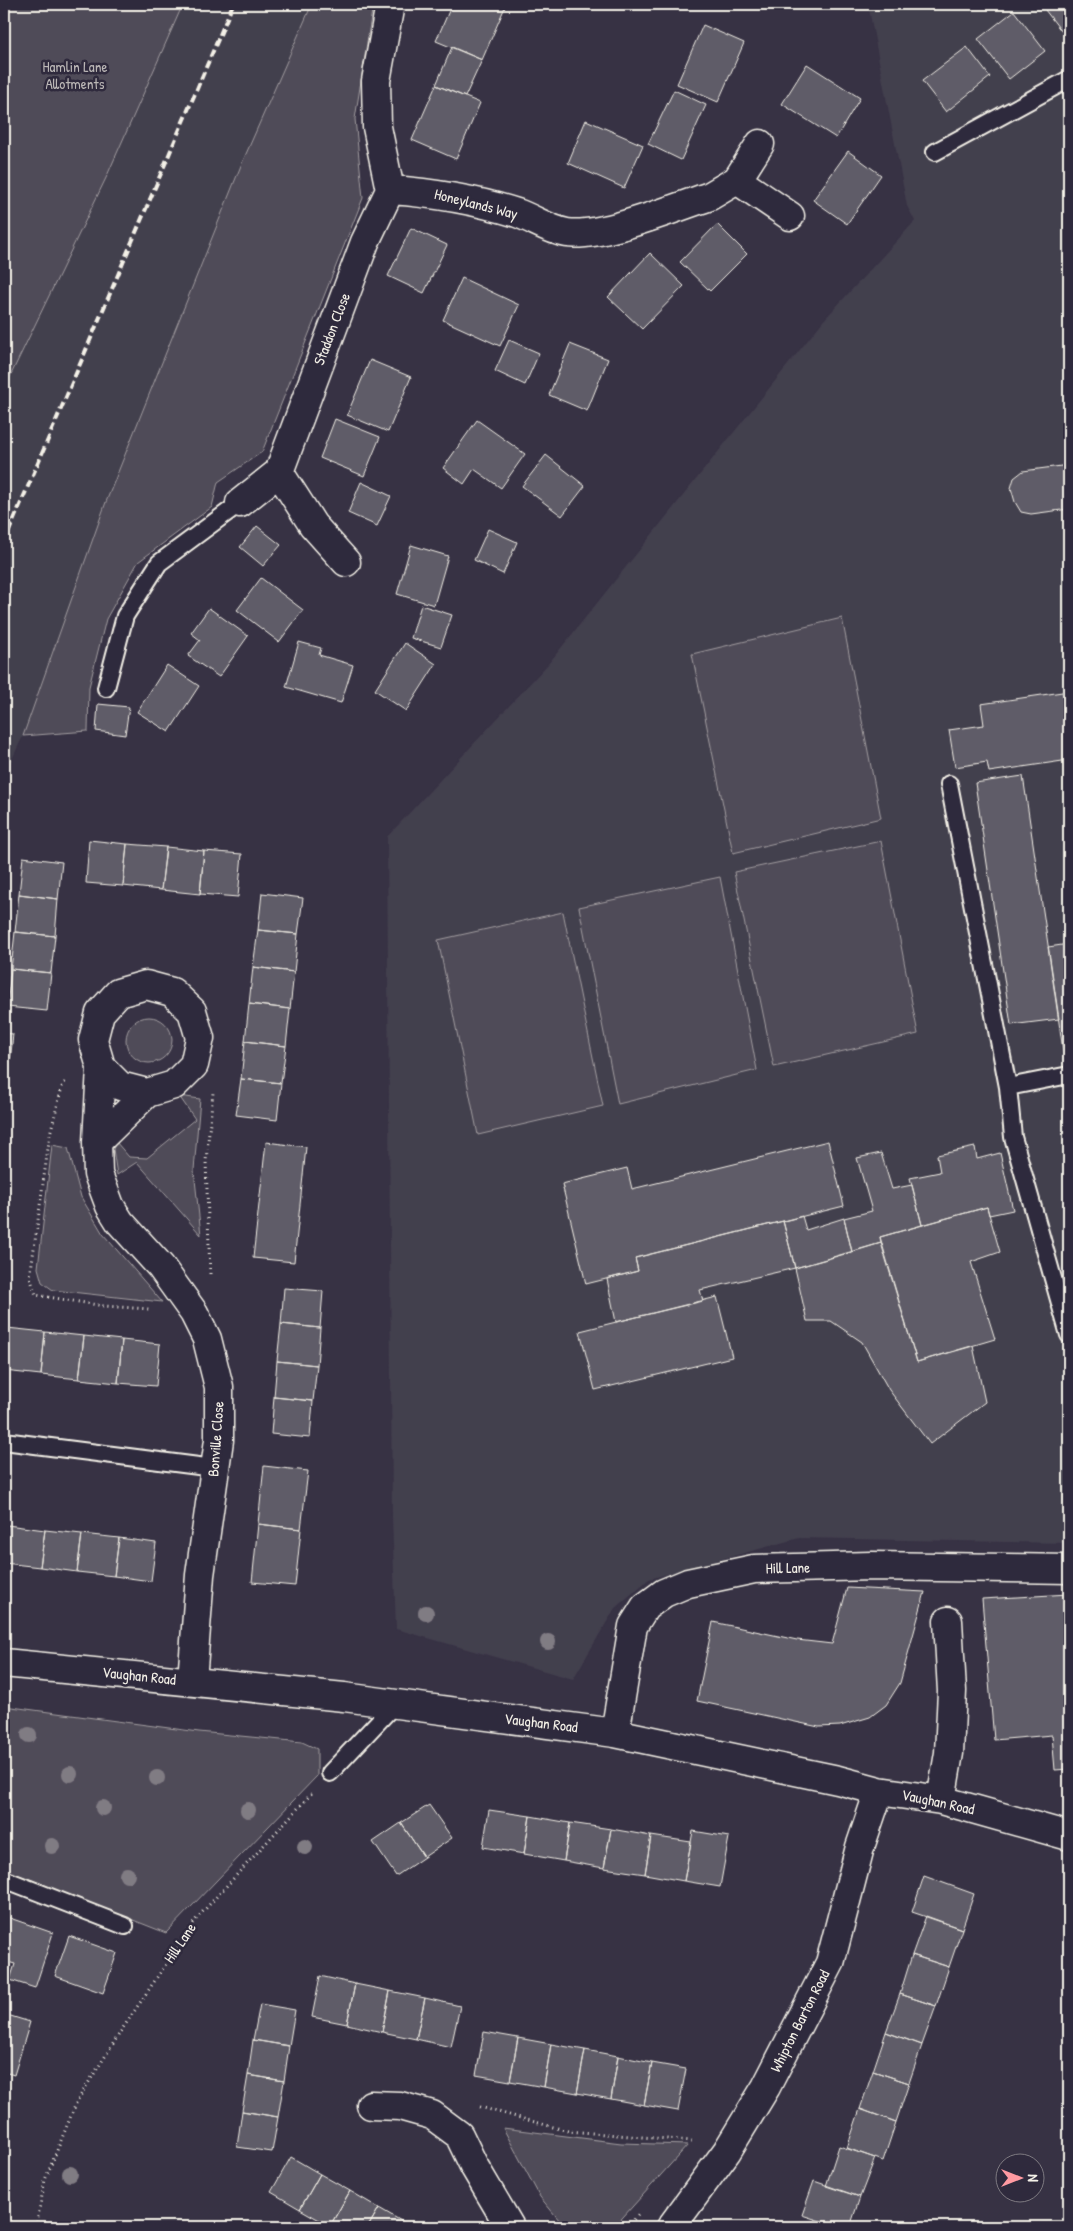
<svg xmlns="http://www.w3.org/2000/svg" width="1073" height="2231" viewBox="0 0 1073 2231" font-family="'Patrick Hand',sans-serif">
<style>
.built{fill:#433f4e}
.green{fill:#504b59;stroke:#a29ea0}
.building{fill:#5f5c67;stroke:#f4f1e8}
.lines{fill:none;stroke-linecap:round;stroke-linejoin:round}
.lane-casing{stroke:#f4f1e8;stroke-width:20}
.street-casing{stroke:#f4f1e8;stroke-width:31}
.path{stroke:#f4f1e8;stroke-width:3;stroke-dasharray:1 4;stroke-linecap:butt}
.lane{stroke:#2f2a3d;stroke-width:16}
.street{stroke:#2f2a3d;stroke-width:28}
.rail{stroke:#f4f1e8;stroke-width:4;stroke-dasharray:8 4;stroke-linecap:butt}
.tree{fill:#807b83}
.labels{text-anchor:middle;stroke-width:5;stroke-linejoin:round;paint-order:stroke}
.park-label{font-size:15px;fill:#bbb7b6;stroke:#2f2a3d}
.street-label{font-size:15px;fill:#f4f1e8;stroke:#2f2a3d}
</style>
<rect width="100%" height="100%" fill="#373244"/>
<filter id="ink" filterUnits="userSpaceOnUse"><feTurbulence type="fractalNoise" baseFrequency=".02" numOctaves="2"/><feDisplacementMap in="SourceGraphic" scale="10" xChannelSelector="R" yChannelSelector="G"/><feConvolveMatrix kernelMatrix="1 2 1 2 8 2 1 2 1" color-interpolation-filters="sRGB"/></filter>
<g filter="url(#ink)">
<path class="built" d="M183,4h129l-70,159 -136,339 -83,234 -19,40v-387l102,-211z
M868,4h201v1539l-270,-5 -150,41 -34,29 -42,71 -177,-50 -4,-112 -5,-680 162,-174 274,-342 92,-100 -8,-15z"/>
<path class="green" d="M4,4h179l-77,174 -102,211z
M312,4h61l-18,115 8,79 -101,254 -44,30 -6,25 -74,55 -32,57 -17,68 -1,44 -65,5 83,-234 136,-339z
M842,618l39,200 -148,35 -41,-199z
M881,841l37,193 -144,33 -40,-195z
M720,877l37,193 -139,34 -39,-197z
M563,912l40,194 -125,29 -40,-195z
M126 1040a23 23 0 1 1 46 0a23 23 0 1 1-46 0Z
M179,1096l21,3 -6,71 7,65 -64,-73 -20,13 -4,-26 3,-7 13,15 18,1 48,-39z
M52,1145l16,3 13,49 22,37 59,68 -109,-12 -11,-8 -4,-14z
M4,1706l195,26 103,10 15,7v27l-151,157 -162,-64z
M503,2128l118,15 67,2 -74,82h-49l-25,-30z"/>
<path class="building" d="M452,4h46l7,3 -23,53 -46,-19z
M1052,4h17v37l-24,-31z
M1014,11l31,40 -36,28 -31,-40z
M703,25l41,18 -26,59 -41,-18z
M452,47l30,13 -17,37 -29,-12z
M967,47l23,30 -44,35 -24,-31z
M807,64l53,34 -24,40 -54,-34z
M436,85l44,18 -24,56 -44,-19z
M674,90l32,15 -25,55 -33,-16z
M586,120l57,25 -19,43 -56,-25z
M848,151l33,24 -34,49 -34,-24z
M717,224l30,30 -37,37 -30,-29z
M411,228l36,17 -23,48 -36,-17z
M650,253l34,33 -42,43 -34,-32z
M462,278l57,27 -19,41 -57,-26z
M509,340l30,13 -14,32 -30,-14z
M570,344l38,15 -21,52 -38,-16z
M370,360l41,17 -23,55 -41,-17z
M335,419l45,18 -16,39 -44,-18z
M477,420l48,34 -24,34 -27,-19 -10,15 -21,-16z
M546,455l39,31 -23,30 -40,-30z
M1069,465v48v-4l-38,5 -10,-2 -6,-10 -4,-14 3,-10 9,-7z
M361,482l30,14 -14,30 -29,-13z
M257,526l24,19 -18,21 -23,-19z
M488,529l29,13 -14,32 -29,-14z
M411,545l37,11 -14,49 -37,-11z
M261,578l42,32 -24,32 -42,-32z
M421,605l31,10 -11,32 -30,-9z
M209,608l39,28 -29,41 -31,-21 12,-16 -9,-7z
M299,642l22,6 -2,7 34,10 -12,38 -55,-16z
M405,643l31,21 -30,47 -31,-21z
M167,665l32,21 -30,46 -32,-20z
M1069,691v69l-80,12 -2,-10 -32,5 -6,-37 35,-5 -3,-21z
M98,704l31,3 -4,28 -29,-4z
M1023,776l36,243 -48,6 -36,-242z
M89,840l38,4 -4,42 -37,-3z
M127,844l39,3 -5,43 -38,-4z
M166,847l38,4 -4,43 -39,-4z
M204,851l38,3 -4,43 -38,-3z
M23,857l39,5 -4,37 -39,-5z
M262,893l41,5 -5,36 -40,-4z
M19,894l39,5 -3,37 -40,-4z
M258,930l40,4 -4,38 -41,-5z
M15,932l40,4 -4,37 -40,-4z
M1069,944v112l-5,1 -16,-110z
M253,967l41,5 -4,37 -41,-5z
M11,969l40,4 -4,38 -40,-4z
M249,1004l41,5 -4,37 -41,-5z
M4,1033l9,1 -4,38 -5,-1z
M245,1041l41,5 -5,37 -40,-4z
M4,1071l5,1 -5,38z
M241,1079l40,4 -4,37 -41,-5z
M828,1141l16,65 -209,52 3,13 -52,13 -24,-100 65,-16 5,21z
M266,1142l40,5 -12,115 -41,-4z
M975,1147l2,12 23,-6 13,57 -24,5 -2,-8 -65,18 -12,-47 30,-6 -3,-17z
M881,1153l11,36 20,-4 10,40 -42,12 1,6 -29,9 -8,-34 28,-7 -15,-53z
M987,1207l13,45 -29,10 24,77 -78,23 -37,-125z
M802,1216l4,14 38,-12 8,34 -57,16 -12,-47z
M783,1221l12,47 -95,22 3,11 -87,21 -9,-43 31,-8 -3,-13z
M881,1243l36,119 56,-16 12,56 -55,42 -41,-54 -27,-48 -31,-21h-24l-12,-53z
M284,1288l39,3 -3,37 -39,-4z
M717,1297l15,60 -137,33 -15,-59z
M281,1324l39,4 -3,37 -40,-4z
M7,1328l38,4 -4,43 -37,-4z
M45,1332l39,4 -5,43 -38,-4z
M84,1336l38,4 -4,43 -39,-4z
M122,1340l38,4 -4,42 -38,-3z
M277,1361l40,4 -4,36 -39,-4z
M274,1397l39,4 -3,37 -39,-4z
M264,1466l44,5 -7,58 -43,-5z
M258,1524l43,5 -6,57 -43,-4z
M7,1525l38,5 -5,37 -36,-4z
M45,1530l37,4 -5,38 -37,-5z
M82,1534l37,4 -5,38 -37,-4z
M119,1538l37,5 -5,38 -37,-5z
M847,1588l78,4 -25,91 -14,22 -16,12 -30,9 -21,1 -122,-26 16,-79 84,18 35,4z
M1069,1594v175l-14,1 -3,-35 -58,5 -12,-141z
M429,1805l23,33 -28,19 -23,-34z
M489,1810l41,6 -6,38 -41,-7z
M530,1816l40,7 -6,38 -40,-7z
M401,1823l23,34 -28,19 -23,-34z
M570,1823l41,6 -7,39 -40,-7z
M611,1829l40,7 -6,38 -41,-6z
M693,1831l36,6 -9,50 -36,-6z
M651,1836l40,6 -7,39 -39,-7z
M924,1876l50,18 -12,35 -50,-17z
M4,1916l49,17 -18,55 -25,-8 5,-16 -11,-3z
M926,1916l36,13 -13,38 -37,-12z
M69,1936l48,17 -14,40 -48,-17z
M912,1955l37,12 -13,39 -36,-12z
M320,1976l35,8 -8,40 -35,-7z
M355,1984l35,7 -8,41 -35,-8z
M390,1991l35,7 -9,41 -34,-7z
M900,1994l36,12 -14,39 -36,-13z
M425,1998l35,8 -9,41 -35,-8z
M260,2004l35,6 -6,36 -36,-6z
M4,2014l26,8 -16,53 -10,-3z
M484,2032l34,6 -8,43 -34,-6z
M886,2032l36,13 -13,38 -36,-12z
M518,2038l33,6 -7,43 -34,-6z
M253,2040l36,6 -5,35 -36,-6z
M551,2044l34,6 -8,43 -33,-6z
M585,2050l33,6 -7,43 -34,-6z
M618,2056l34,7 -8,42 -33,-6z
M652,2063l34,6 -8,42 -34,-6z
M873,2071l36,12 -13,39 -36,-13z
M248,2075l36,6 -6,36 -36,-6z
M4,2086l5,2 -5,19z
M860,2109l36,13 -13,39 -36,-13z
M242,2111l36,6 -6,35 -35,-5z
M839,2146l36,12 -15,39 -34,-11z
M291,2157l29,17 -20,35 -29,-17z
M320,2174l30,17 -20,35 -30,-17z
M814,2181l46,16 -10,30h-11l-37,-12z
M350,2191l29,17 -11,19h-36l-2,-1z
M379,2208l29,17 -1,2h-39z"/>
<g class="lines">
<defs>
<path id="lane" d="M935,152l134,-73
M106,688l19,-72 34,-53 81,-60
M949,784l59,303 5,50 56,198
M1008,1087l61,-12
M4,1441l210,27
M330,1773l64,-68
M4,1879l121,47"/>
<path id="street" d="M390,4l-14,77 1,46 13,63c44,3 86,10 127,23 17,6 32,17 50,20 34,5 108,-25 143,-37l27,-16 23,-36
M737,180l53,36
M240,503l39,-31
M346,562l-33,-37 -34,-53 86,-230 25,-52
M101,1067l-4,75 1,32 12,32 10,16 41,45 33,46 13,26 12,48v53l-19,135 -8,106
M97,1142l50,-49 27,-8 20,-20 6,-27 -8,-27 -20,-19 -26,-7 -28,8 -18,20 -7,27 8,27 19,19 27,7
M4,1663l340,34 271,36 223,47 41,11 62,9 128,36
M615,1733l18,-107 12,-19 19,-14 24,-10 66,-14 117,-3 198,3
M941,1800l8,-47 3,-62 -4,-70
M371,2105l29,1 32,9 27,20 15,31 36,61
M671,2227l56,-76 39,-64 64,-124 30,-116 19,-56"/>
</defs>
<use href="#lane" class="lane-casing"/>
<use href="#street" class="street-casing"/>
<path class="path" d="M65,1082l-3,5 -12,47 -20,143 6,18 68,11 45,3
M210,1274l-4,-113 7,-68
M480,2107l88,24 124,10
M36,2227l9,-47 32,-79 46,-73 74,-110 115,-125
M627,2227l11,-12"/>
<use href="#lane" class="lane"/>
<use href="#street" class="street"/>
<path class="rail" d="M4,543l229,-539"/>
</g>
<g class="tree">
<circle cx="426" cy="1613" r="8"/>
<circle cx="548" cy="1642" r="8"/>
<circle cx="29" cy="1735" r="8"/>
<circle cx="70" cy="1774" r="8"/>
<circle cx="157" cy="1778" r="8"/>
<circle cx="103" cy="1808" r="8"/>
<circle cx="248" cy="1810" r="8"/>
<circle cx="52" cy="1846" r="8"/>
<circle cx="305" cy="1847" r="8"/>
<circle cx="127" cy="1875" r="8"/>
<circle cx="70" cy="2174" r="8"/>
</g>
</g>
<g class="labels">
<g class="park-label">
<text x="75" y="72">Hamlin Lane<tspan x="75" dy="17">Allotments</tspan></text>
</g>
<g class="street-label">
<text transform="translate(476 204) rotate(14)" y="5">Honeylands Way</text>
<text transform="translate(332 329) rotate(-69)" y="5">Staddon Close</text>
<text transform="translate(216 1439) rotate(-86)" y="5">Bonville Close</text>
<text transform="translate(788 1568) rotate(-1)" y="5">Hill Lane</text>
<text transform="translate(139 1676) rotate(6)" y="5">Vaughan Road</text>
<text transform="translate(541 1723) rotate(7)" y="5">Vaughan Road</text>
<text transform="translate(938 1802) rotate(12)" y="5">Vaughan Road</text>
<text transform="translate(180 1943) rotate(-56)" y="5">Hill Lane</text>
<text transform="translate(800 2021) rotate(-63)" y="5">Whipton Barton Road</text>
</g>
</g>
<rect width="1073" height="2231" fill="none" stroke="#2f2a3d" stroke-width="20"/>
<rect x="10" y="10" width="1053" height="2211" fill="none" stroke="#f4f1e8" stroke-width="2" filter="url(#ink)"/>
<g transform="translate(1020 2178) rotate(90)"><circle r="24" fill="#2f2a3d" stroke="#7e7a81"/>
<path d="M0-4L9 19L0 12L-9 19Z" fill="#ff9aa2"/>
<text y="-8" font-size="14" font-weight="bold" text-anchor="middle" fill="#f4f1e8">N</text>
</g>
</svg>
